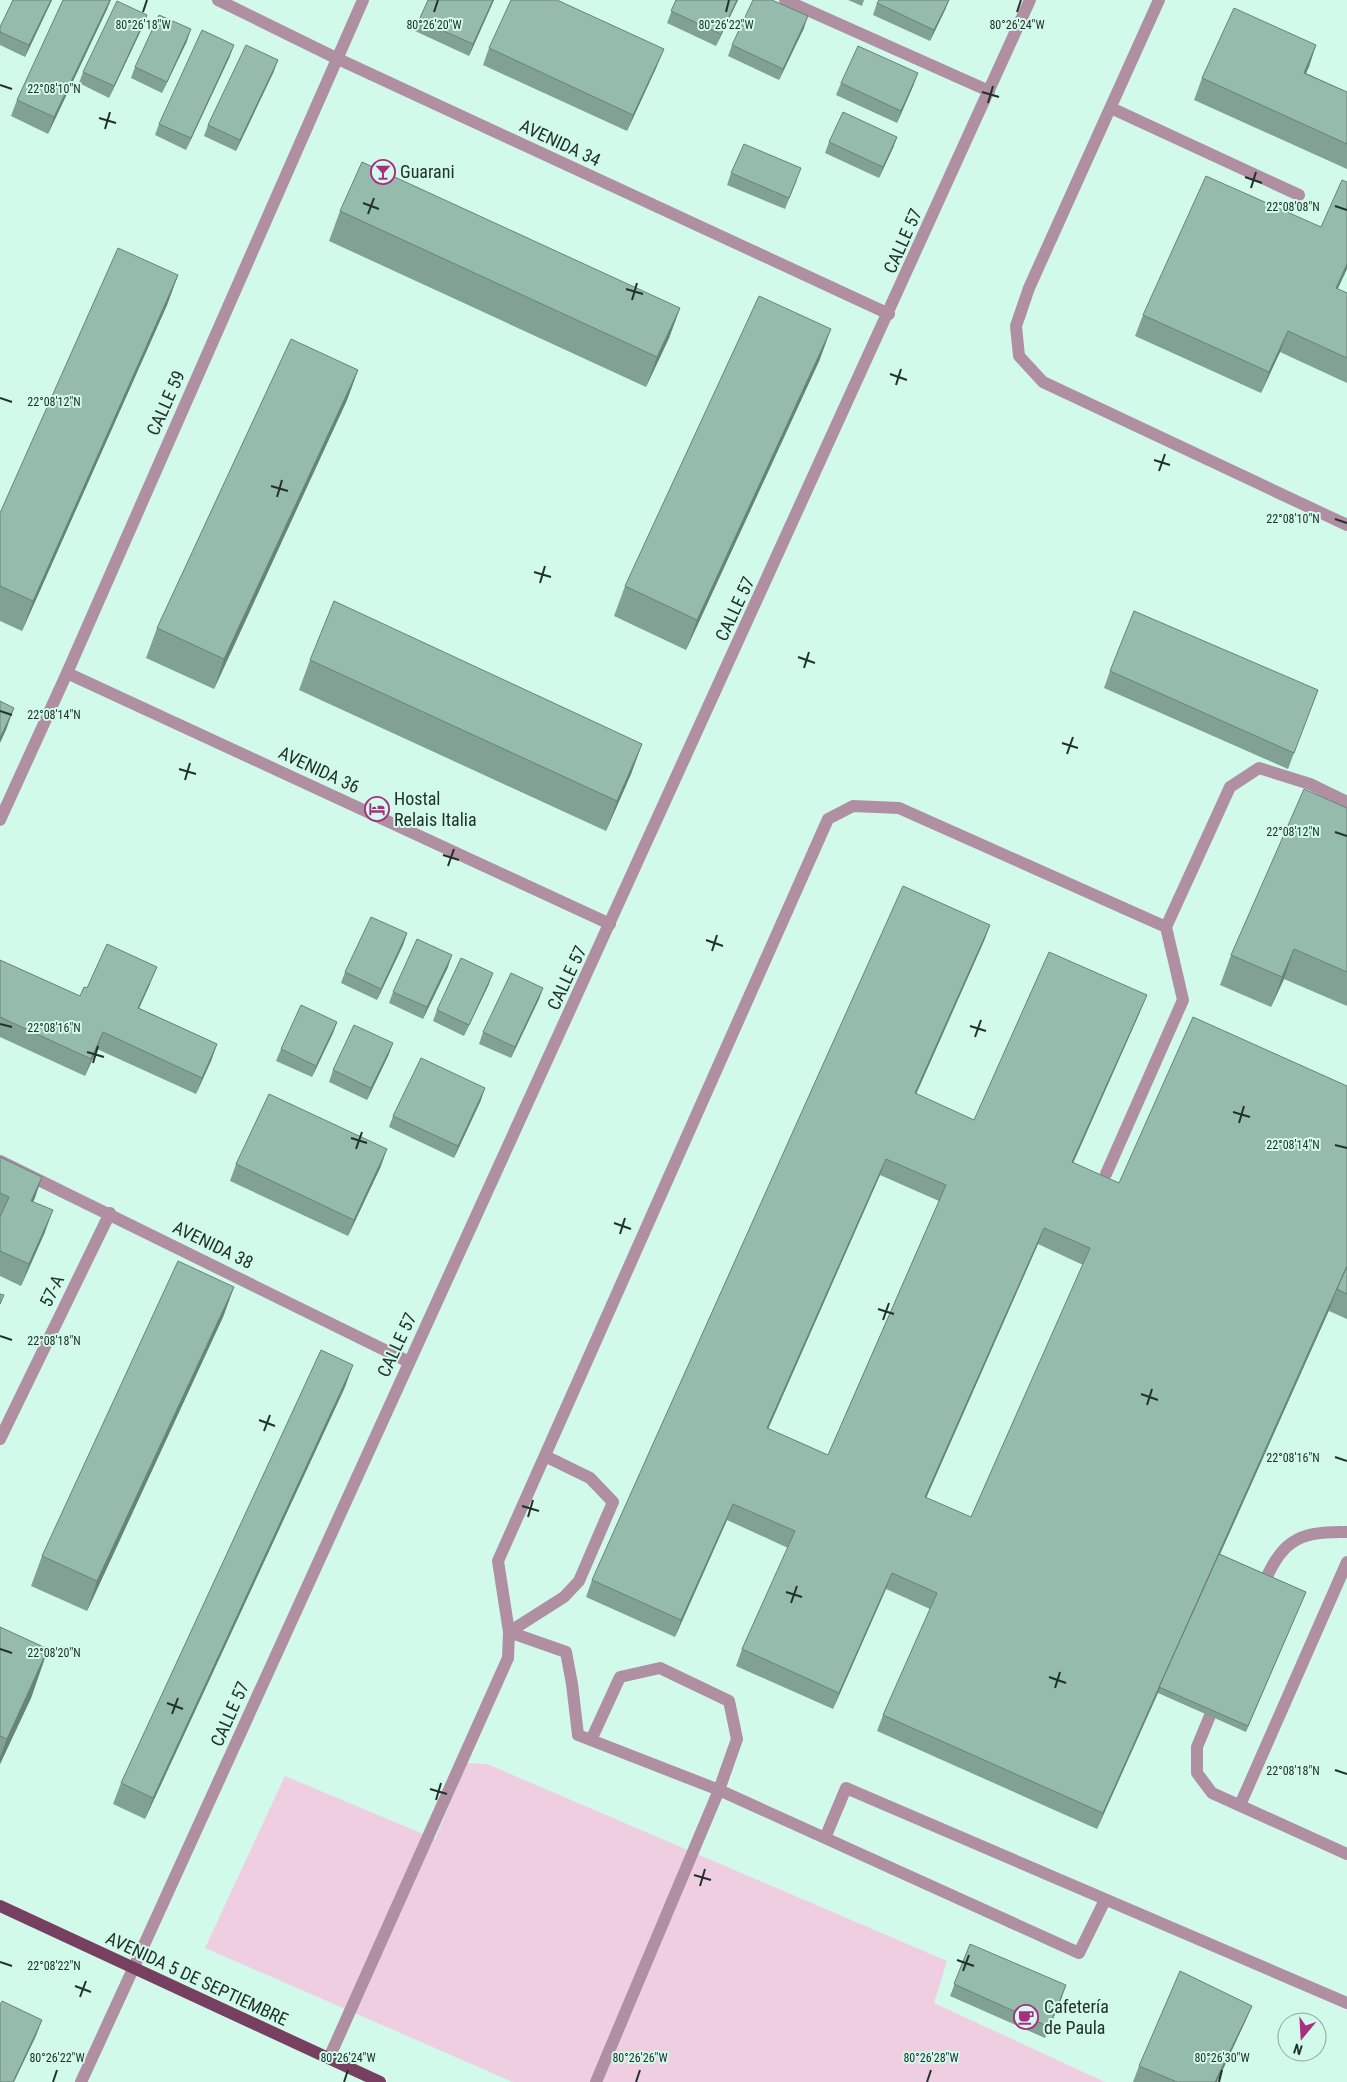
<svg xmlns="http://www.w3.org/2000/svg" width="1347" height="2082" viewBox="0 0 1347 2082" font-family="'Roboto Condensed',sans-serif">
<style>
.green{fill:#eecee0}
.lines{fill:none;stroke-linecap:round;stroke-linejoin:round}
.service{stroke:#b08fa2;stroke-width:12}
.minor{stroke:#b08fa2;stroke-width:12}
.tertiary{stroke:#b08fa2;stroke-width:12}
.primary{stroke:#774061;stroke-width:12}
.wall{fill:#80a194;fill-rule:evenodd}
.shaded-wall{fill:#688378}
.building{fill:#95bbac;stroke:#688378;fill-rule:evenodd}
.ticks{fill:none;stroke:#22312b;stroke-width:2}
.labels{text-anchor:middle;stroke-width:4;stroke-linejoin:round;paint-order:stroke}
.street-label{font-size:18px;fill:#22312b;stroke:#d2faea}
.poi-label{font-size:18px;fill:#22312b;stroke:#d2faea;text-anchor:start}
.ticks-label{font-size:12px;text-anchor:middle;fill:#22312b;stroke:#d2faea;stroke-width:4;stroke-linejoin:round;paint-order:stroke}
</style>
<rect width="100%" height="100%" fill="#d2faea"/>
<path class="green" d="M467,1763l20,1 460,197 -13,42 171,79h-592l-308,-134 80,-172 150,63z"/>
<g class="lines">
<path class="service" d="M785,0l204,91
M1159,0l-130,288 -13,38 3,30 24,26 304,143
M1111,108l188,87
M1106,1174l77,-174 -17,-73 64,-140 29,-19 51,16 37,18
M1261,1590c20,-48 34,-59 86,-58
M509,1632l57,20 6,32 6,51 141,55 360,163 26,-53
M509,1632l55,-35 15,-16 34,-79 -23,-24 -45,-22
M1216,1701l-19,46v26l15,20 135,61
M591,1740l29,-63 40,-9 69,33 8,38 -18,51 -123,292
M1240,1805l107,-243
M825,1838l21,-50 501,215
M329,2058l179,-400 1,-26 -11,-71 330,-742 25,-13 46,2 267,119"/>
<path class="minor" d="M218,0l118,58 553,256
M67,673l543,251
M0,820l67,-147 296,-673
M0,1161l409,201
M0,1439l110,-226
M81,2082l52,-113"/>
<path class="tertiary" d="M133,1969l897,-1969"/>
<path class="primary" d="M0,1906l380,176"/>
</g>
<path class="wall" d="M13,0h39l-27,57 -25,-12v-18z
M494,0l-25,56 -54,-25 4,-11z
M676,0h62l-22,46 -49,-23z
M848,0h16l-2,6z
M949,0l-4,10 -15,31 -57,-26 4,-12z
M108,7l-60,127 -37,-18 6,-16z
M147,15l-4,11 -34,72 -30,-15 4,-11z
M804,28l-25,52 -51,-24 4,-11z
M187,41l-25,52 -31,-15 4,-11z
M1316,45l-10,28 41,19v77l-153,-69 8,-22z
M489,48l168,18 -30,65 -144,-66z
M230,56l-44,94 -31,-15 4,-11z
M274,71l-38,80 -32,-15 4,-11z
M841,83l73,1 -17,39 -61,-28z
M897,137l-4,11 -14,30 -54,-25 4,-11z
M731,173l66,7 -12,29 -58,-24z
M340,211l340,97 -11,30 -23,49 -317,-146z
M1321,227l17,62 9,4v90l-67,-31 -19,41 -126,-57 8,-21z
M178,275l-11,30 -145,326 -22,-10v-108z
M820,359l-134,291 -72,-34 11,-30z
M358,370l-11,30 -133,289 -68,-31 11,-30z
M310,660l332,84 -11,30 -25,57 -307,-141z
M1110,671l208,19 -30,79 -184,-81z
M1347,808v198l-63,-27 -13,28 -51,-22 11,-30z
M990,925l-6,16 -68,153 58,26 166,-108 -67,151 46,20 228,-97v233l-18,-8 1,-3 -110,246 86,38 -60,140 -88,-39 -61,136 -220,-98 6,-16 47,-106 -44,-20 -53,120 -97,-43 6,-17 46,-101 -61,-28 -52,117 -89,-40 6,-17zM880,1175l59,26 -111,254 -60,-26zM1038,1244l45,21 -112,252 -45,-19z
M407,933l-4,12 -26,55 -36,-17 4,-11z
M0,960l80,36 7,-8 63,-4 -11,24 78,36 -6,17 -15,33 -99,-45 -12,27 -85,-39z
M448,967l-25,52 -34,-16 4,-11z
M489,984l-25,52 -31,-15 4,-11z
M543,988l-4,11 -28,59 -32,-14 4,-12z
M337,1022l-4,11 -21,44 -36,-16 5,-12z
M389,1054l-22,46 -38,-18 4,-12z
M481,1100l-27,58 -65,-31 4,-11z
M0,1157l33,44 12,31 -24,54 -21,-10z
M236,1164l145,2 -33,70 -118,-55z
M234,1287l-11,30 -136,294 -56,-25 11,-30z
M345,1387l-200,432 -32,-15 8,-21z
M0,1627l48,22 -17,49 -31,66z
M970,1944l92,53 -17,41 -95,-42z
M1252,2006l-7,16 -28,60h-84l6,-16z"/>
<path class="shaded-wall" d="M51,0h1l-27,57 4,-12z
M110,0h1l-3,7 -60,127 6,-17z
M493,0h1l-25,56 4,-12z
M737,0h1l-22,46 5,-12z
M949,0l-4,10 -15,31 4,-11z
M147,15l-4,11 -34,72 5,-12z
M808,16l-4,12 -25,52 4,-11z
M191,29l-4,12 -25,52 5,-11z
M234,45l-4,11 -44,94 5,-12z
M1316,45l-7,22 -13,27 8,-21z
M664,49l-7,17 -30,65 6,-16z
M278,60l-4,11 -38,80 4,-11z
M918,73l-4,11 -17,39 4,-12z
M897,137l-4,11 -14,30 4,-11z
M1347,264v5l-19,41 8,-22z
M178,275l-11,30 -145,326 11,-30z
M680,308l-11,30 -23,49 11,-30z
M831,329l-11,30 -134,291 11,-30z
M1288,331l-8,21 -19,41 8,-21z
M358,370l-11,30 -133,289 10,-30z
M14,708l-8,22 -6,13v-5z
M642,744l-11,30 -25,57 11,-30z
M990,925l-6,16 -75,169 6,-17z
M407,933l-4,12 -26,55 4,-11z
M1294,949l-10,30 -13,28 11,-30z
M452,955l-4,12 -25,52 4,-12z
M157,967l-7,17 -18,40 6,-16z
M493,973l-4,11 -25,52 5,-11z
M543,988l-4,11 -28,59 4,-11z
M1147,995l-7,17 -74,167 6,-17z
M337,1022l-4,11 -21,44 4,-11z
M103,1032l-6,17 -12,27 6,-17z
M393,1043l-4,11 -22,46 4,-12z
M217,1044l-6,17 -15,33 6,-16z
M485,1088l-4,12 -27,58 4,-12z
M387,1149l-6,17 -33,70 6,-16z
M886,1159l-6,16 -119,270 6,-17z
M42,1177l-7,21 -11,24 7,-21z
M53,1210l-8,22 -24,54 8,-22z
M1044,1228l-6,16 -119,270 6,-17z
M234,1287l-11,30 -136,294 10,-30z
M1336,1292l-6,16 -233,521 6,-16z
M353,1365l-8,22 -200,432 8,-21z
M733,1504l-6,16 -52,117 6,-17z
M892,1573l-6,16 -53,120 6,-16z
M48,1649l-17,49 -31,66v-7l7,-18z
M1066,1985l-4,12 -17,41 4,-11z
M1252,2006l-7,16 -28,60h-2z
M42,2020l-6,16 -22,46h-1z"/>
<path class="building" d="M13,0h38l-22,45 -29,-13v-5z
M63,0h47l-56,117 -37,-17z
M428,0h65l-20,44 -54,-24z
M511,0h46l107,49 -31,66 -144,-67z
M676,0h61l-16,34 -50,-23z
M753,0h19l36,16 -25,53 -51,-24z
M879,0h70l-15,30 -57,-27z
M117,1l30,14 -33,71 -31,-14z
M1234,8l82,37 -12,28 43,19v52l-145,-66z
M159,15l32,14 -24,53 -32,-15z
M202,30l32,15 -43,93 -32,-14z
M246,45l32,15 -38,80 -32,-15z
M858,46l60,27 -17,38 -60,-28z
M843,112l54,25 -14,30 -54,-25z
M744,144l57,24 -12,30 -58,-25z
M362,162l318,146 -23,49 -317,-146z
M1206,176l115,51 21,-47 5,2v82l-11,24 11,5v65l-59,-27 -19,41 -126,-57z
M118,248l60,27 -145,326 -33,-15v-73z
M759,296l72,33 -134,291 -72,-34z
M291,339l67,31 -134,289 -67,-31z
M334,601l308,143 -25,57 -307,-141z
M1134,611l184,79 -24,63 -184,-82z
M0,701l14,7 -14,30z
M1304,789l43,19v164l-53,-23 -12,28 -51,-22z
M903,886l87,39 -75,168 59,27 75,-168 98,43 -75,167 47,21 74,-166 154,69v180l-244,547 -220,-98 54,-122 -45,-20 -53,120 -97,-44 53,-118 -62,-27 -52,116 -89,-40zM886,1159l60,26 -118,270 -61,-27zM1044,1228l46,20 -119,269 -46,-20z
M371,917l36,16 -26,56 -36,-17z
M417,939l35,16 -25,52 -34,-15z
M107,944l50,23 -19,41 79,36 -15,34 -99,-46 -12,27 -91,-42v-57l80,36 4,-9 3,1z
M461,958l32,15 -24,52 -32,-15z
M511,973l32,15 -28,59 -32,-15z
M301,1005l36,17 -21,44 -35,-17z
M354,1025l39,18 -22,45 -38,-18z
M421,1058l64,30 -27,58 -65,-30z
M269,1094l118,55 -33,71 -118,-56z
M0,1157l42,20 -11,24 22,9 -24,54 -29,-13v-34l9,-20 -9,-4z
M178,1261l56,26 -137,294 -55,-25z
M1347,1266v28l-10,-5z
M0,1294l4,1 -4,9z
M321,1350l32,15 -200,433 -32,-15z
M1219,1554l87,38 -58,134 -89,-39z
M0,1627l48,22 -41,90 -7,-3z
M970,1944l96,41 -17,42 -95,-43z
M1180,1971l72,35 -37,76h-38l-38,-16z
M2,2001l40,19 -29,62h-13v-77z"/>
<path class="ticks" d="M143,12l4,-12M434,12l4,-12M726,12l3,-12M1017,12l4,-12M0,85l12,4M982,92l17,5M988,103l5,-17M99,118l17,5M105,129l5,-17M1245,177l17,6M1251,188l5,-16M363,203l16,6M1335,206l12,4M368,214l6,-16M626,289l17,5M632,300l5,-17M890,374l17,6M896,385l5,-16M0,398l12,4M1154,460l16,5M1159,471l6,-17M271,486l17,5M277,497l5,-17M1335,519l12,4M534,572l17,5M540,583l5,-17M798,657l17,6M804,668l5,-16M0,711l12,4M1062,743l16,5M1067,754l6,-17M179,769l17,5M185,780l5,-17M1335,832l12,4M443,855l16,5M448,866l6,-17M706,940l17,6M712,951l5,-16M0,1024l12,3M970,1026l16,5M975,1037l6,-17M87,1052l17,5M93,1063l5,-17M1233,1112l17,5M1239,1123l5,-17M351,1138l16,5M1335,1145l12,3M356,1149l6,-17M614,1223l17,6M620,1234l5,-16M878,1309l16,5M883,1320l6,-17M0,1336l12,4M1141,1394l17,6M1147,1405l5,-16M259,1420l16,6M264,1431l6,-16M1335,1457l12,4M522,1506l17,5M528,1517l5,-17M786,1592l16,5M791,1603l6,-17M0,1649l12,4M1049,1677l17,6M1055,1688l5,-16M167,1703l16,6M172,1714l6,-16M1335,1770l12,4M430,1789l17,5M436,1800l5,-17M694,1875l17,5M700,1886l5,-17M957,1960l17,6M0,1962l12,4M963,1971l6,-16M75,1986l16,6M80,1997l6,-16M53,2082l4,-12M344,2082l4,-12M636,2082l4,-12M927,2082l4,-12M1219,2082l3,-12"/>
<defs>
<symbol id="bar-ring" viewBox="-11 -11 22 22"><circle r="9.5" fill="#d2faea" stroke="#a92e81" stroke-width="1.5"/><path d="M-6-5H6L.8 .8V4.5H3.5V6h-7V4.5H-.8V.8Z" fill="#a92e81"/></symbol>
<symbol id="hotel-ring" viewBox="-11 -11 22 22"><circle r="9.5" fill="#d2faea" stroke="#a92e81" stroke-width="1.5"/><path d="M-6-4.5h1.5V1H6V5H4.5V3h-9V5H-6ZM-4 0a1.8 1.8 0 1 1 3.6 0ZM.5 0V-2.5h3Q6-2.5 6 0Z" fill="#a92e81"/></symbol>
<symbol id="cafe-ring" viewBox="-11 -11 22 22"><circle r="9.5" fill="#d2faea" stroke="#a92e81" stroke-width="1.5"/><path d="M-5.5-4.5H6V0H3Q3 3.5 0 3.5H-2.5Q-5.5 3.5-5.5 0ZM3-3.2v2h1.7v-2ZM-6 4.5H4V6H-6Z" fill="#a92e81"/></symbol>
</defs>
<g fill-rule="evenodd">
<use href="#bar-ring" x="369" y="158" width="28" height="28"/>
<use href="#hotel-ring" x="363" y="795" width="28" height="28"/>
<use href="#cafe-ring" x="1012" y="2003" width="28" height="28"/>
</g>
<g class="labels">
<g class="street-label">
<text transform="translate(560 143) rotate(25)" y="6">AVENIDA 34</text>
<text transform="translate(903 241) rotate(-66)" y="6">CALLE 57</text>
<text transform="translate(166 403) rotate(-66)" y="6">CALLE 59</text>
<text transform="translate(735 609) rotate(-65)" y="6">CALLE 57</text>
<text transform="translate(319 770) rotate(25)" y="6">AVENIDA 36</text>
<text transform="translate(567 978) rotate(-65)" y="6">CALLE 57</text>
<text transform="translate(213 1245) rotate(26)" y="6">AVENIDA 38</text>
<text transform="translate(52 1291) rotate(-64)" y="6">57-A</text>
<text transform="translate(397 1345) rotate(-65)" y="6">CALLE 57</text>
<text transform="translate(230 1714) rotate(-66)" y="6">CALLE 57</text>
<text transform="translate(197 1979) rotate(25)" y="6">AVENIDA 5 DE SEPTIEMBRE</text>
</g>
<g class="poi-label">
<text x="400" y="178">Guarani</text>
<text x="394" y="805">Hostal<tspan x="394" dy="21">Relais Italia</tspan></text>
<text x="1044" y="2013">Cafetería<tspan x="1044" dy="21">de Paula</tspan></text>
</g>
</g>
<g class="ticks-label">
<text x="143" y="29">80°26'18"W</text>
<text x="434" y="29">80°26'20"W</text>
<text x="726" y="29">80°26'22"W</text>
<text x="1017" y="29">80°26'24"W</text>
<text x="54" y="93">22°08'10"N</text>
<text x="1293" y="211">22°08'08"N</text>
<text x="54" y="406">22°08'12"N</text>
<text x="1293" y="523">22°08'10"N</text>
<text x="54" y="719">22°08'14"N</text>
<text x="1293" y="836">22°08'12"N</text>
<text x="54" y="1032">22°08'16"N</text>
<text x="1293" y="1149">22°08'14"N</text>
<text x="54" y="1345">22°08'18"N</text>
<text x="1293" y="1462">22°08'16"N</text>
<text x="54" y="1657">22°08'20"N</text>
<text x="1293" y="1775">22°08'18"N</text>
<text x="54" y="1970">22°08'22"N</text>
<text x="57" y="2062">80°26'22"W</text>
<text x="348" y="2062">80°26'24"W</text>
<text x="640" y="2062">80°26'26"W</text>
<text x="931" y="2062">80°26'28"W</text>
<text x="1222" y="2062">80°26'30"W</text>
</g>
<g transform="translate(1302 2037) rotate(198)"><circle r="24" fill="#d2faea" stroke="#8caa9e"/>
<path d="M0-4L9 19L0 12L-9 19Z" fill="#a92e81"/>
<text y="-8" font-size="14" font-weight="bold" text-anchor="middle" fill="#22312b">N</text>
</g>
</svg>
